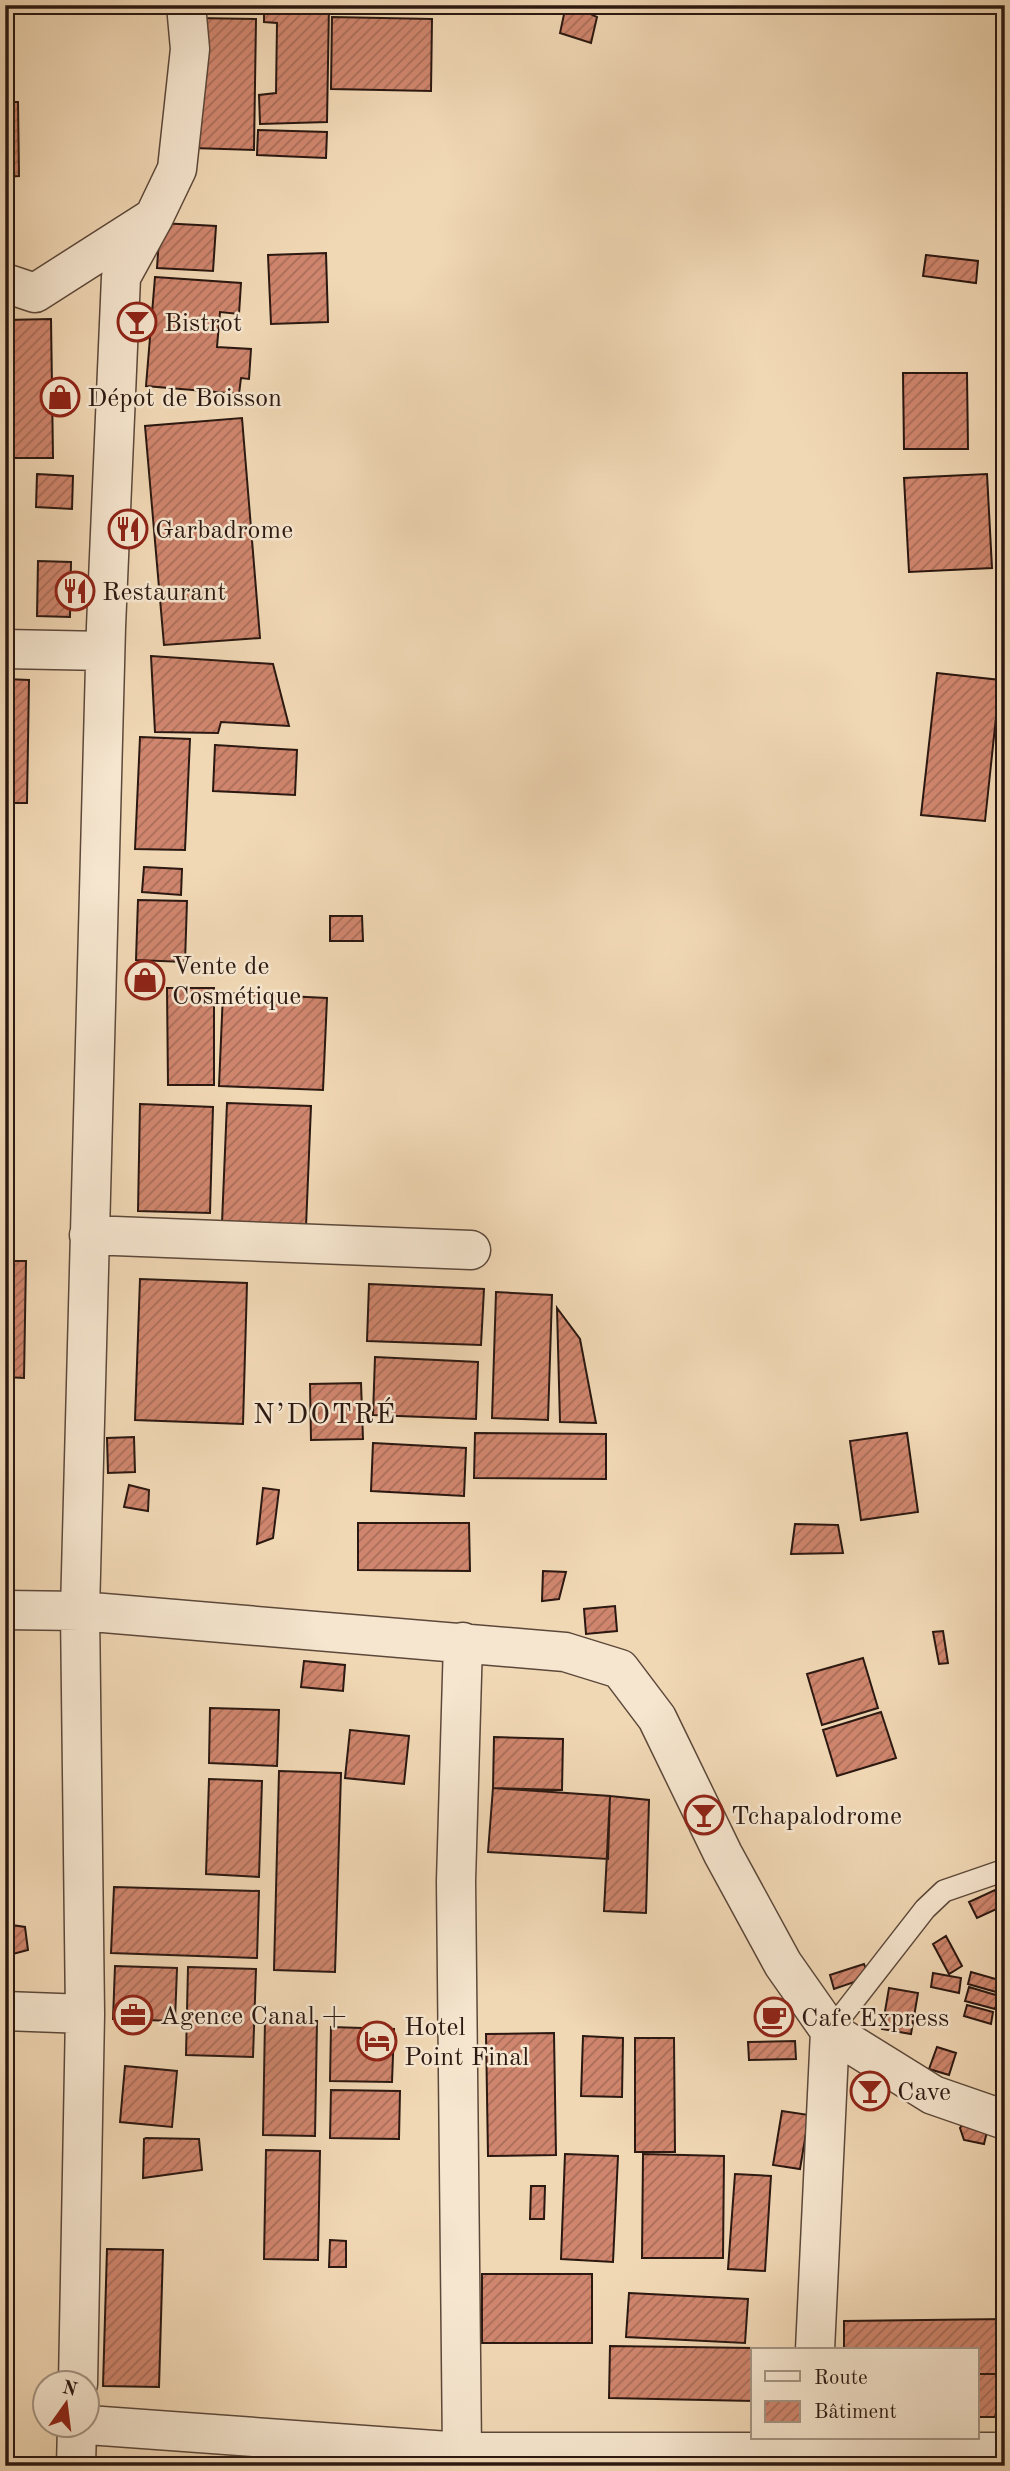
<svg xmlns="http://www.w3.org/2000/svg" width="1010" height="2471" viewBox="0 0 1010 2471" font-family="'Old Standard TT',serif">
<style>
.building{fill:url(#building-hatch);stroke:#2b1811;stroke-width:2}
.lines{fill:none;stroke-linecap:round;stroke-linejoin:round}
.service-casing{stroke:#5c483a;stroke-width:24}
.minor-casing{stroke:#5c483a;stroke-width:41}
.service{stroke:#f6e6cf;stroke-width:21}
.minor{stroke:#f6e6cf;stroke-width:38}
.labels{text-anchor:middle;stroke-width:5;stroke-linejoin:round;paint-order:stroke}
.poi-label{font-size:26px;fill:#2b1811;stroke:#f6e6cf;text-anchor:start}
.neighbourhood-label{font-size:28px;letter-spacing:2px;fill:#2b1811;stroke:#f6e6cf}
</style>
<defs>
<pattern id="building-hatch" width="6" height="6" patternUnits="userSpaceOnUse" patternTransform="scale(1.75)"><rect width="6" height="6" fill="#d0866e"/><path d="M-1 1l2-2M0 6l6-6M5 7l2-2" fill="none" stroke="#a96d59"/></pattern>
</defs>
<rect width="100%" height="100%" fill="#f1d8b5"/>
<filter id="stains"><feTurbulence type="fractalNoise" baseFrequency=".00286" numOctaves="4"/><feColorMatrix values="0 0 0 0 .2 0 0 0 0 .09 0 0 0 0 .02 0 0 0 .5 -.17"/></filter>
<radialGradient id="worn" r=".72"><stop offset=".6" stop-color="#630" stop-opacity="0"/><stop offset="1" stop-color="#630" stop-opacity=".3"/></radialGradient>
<path class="building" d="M264,5h65l-2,117 -67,2 -1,-29 17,-2 1,-70 -13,-1z
M566,5h6l25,12 -6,26 -31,-10z
M332,17l100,2 -1,72 -100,-2z
M195,18l61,1 -2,131 -61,-2z
M5,102h13l1,74 -14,1z
M258,130l69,2 -1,26 -69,-3z
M160,223l56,3 -3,45 -56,-3z
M326,253l2,69 -57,2 -3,-69z
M926,255l52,6 -2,22 -53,-7z
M155,277l86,6 -2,31 -19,-2 -3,35 34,2 -2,30 -8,-1 -2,16 -93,-8z
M51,319l2,139h-48v-138z
M903,373h64l1,76h-64z
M242,418l18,220 -96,7 -19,-219z
M37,474l36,2 -1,33 -36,-2z
M987,474l5,94 -83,4 -5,-94z
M38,561l33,1 -1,55 -33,-1z
M151,656l122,8 16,62 -68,-4 -3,11 -63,-1z
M937,673l63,7 -15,141 -64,-6z
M5,679l24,1 -2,123h-22z
M140,737l50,2 -5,111 -50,-1z
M215,745l82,5 -2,45 -82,-4z
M144,867l38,2 -1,26 -39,-3z
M138,900l49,1 -2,61 -49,-2z
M330,916h32l1,25h-33z
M5,967h7l-2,57h-5z
M167,988h47v97h-46z
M223,993l104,5 -4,92 -104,-4z
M5,1031l8,1 -5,112h-3z
M227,1103l84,3 -5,121 -84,-4z
M140,1104l73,3 -3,106 -72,-2z
M5,1261h21l-2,117 -19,-1z
M140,1279l107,4 -4,141 -108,-4z
M369,1284l115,5 -3,56 -114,-4z
M496,1292l56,3 -4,125 -56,-2z
M557,1308l23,31 16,84 -36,-1z
M375,1357l103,5 -2,57 -103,-4z
M361,1383l2,56 -52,1 -1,-56z
M475,1433l131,1v45l-132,-1z
M907,1433l11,79 -57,8 -11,-79z
M134,1437l1,35 -27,1 -1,-35z
M373,1443l93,5 -2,48 -93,-5z
M129,1485l20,5 -1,21 -24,-4z
M263,1488l16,2 -6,48 -16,6z
M358,1523h111l1,48 -112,-1z
M795,1524l43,1 5,28 -52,1z
M543,1571l23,1 -7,27 -17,2z
M615,1606l2,25 -31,3 -2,-25z
M943,1631l5,32 -9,1 -6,-32z
M863,1658l15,50 -56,17 -15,-51z
M304,1661l41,4 -2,26 -42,-4z
M210,1708l69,2 -2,56 -68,-3z
M881,1712l15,46 -59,18 -14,-46z
M350,1730l59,6 -5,48 -59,-6z
M494,1737l69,2 -1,51 -69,-2z
M279,1771l62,2 -6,199 -61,-2z
M209,1779l53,2 -3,96 -53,-3z
M493,1788l117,8 -2,63 -120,-7z
M610,1796l39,4 -3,113 -42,-2z
M114,1887l145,4 -2,67 -146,-5z
M995,1890l8,16 -26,12 -8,-16z
M5,1924l20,3 3,23 -23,6z
M946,1936l16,30 -13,8 -16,-30z
M864,1964l5,13 -35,12 -4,-14z
M115,1966l62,2 -2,53 -62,-2z
M188,1967l68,2 -3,88 -67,-2z
M971,1972l28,8 -3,12 -28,-8z
M933,1973l28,5 -2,15 -28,-6z
M969,1987l30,9 -4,13 -30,-8z
M889,1988l29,5 -7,41 -29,-5z
M967,2005l26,7 -2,12 -27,-8z
M265,2020l52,1 -2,115 -52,-1z
M331,2027l63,2 -2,53 -62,-1z
M554,2033l2,122 -68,1 -2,-122z
M583,2036l40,2 -1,59 -41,-1z
M635,2038h39l1,114h-40z
M795,2041l1,18 -47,1 -1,-18z
M937,2047l19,6 -7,22 -20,-6z
M125,2066l52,5 -5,56 -52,-5z
M331,2090l69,1 -1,48 -69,-1z
M782,2111l27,4 -9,54 -27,-4z
M968,2118l21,5 -5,21 -20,-4 -4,-12z
M146,2138l53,1 3,31 -59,8 1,-39z
M266,2150l54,1 -2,109 -54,-1z
M565,2154l53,2 -5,106 -52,-3z
M643,2154l81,2 -1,102h-81z
M735,2174l36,2 -6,95 -37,-2z
M531,2186h14l-1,33h-14z
M330,2240l16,1v26h-17z
M107,2249l56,1 -4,137 -56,-1z
M482,2274h110v69h-110z
M629,2293l119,6 -3,44 -119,-6z
M1005,2319v55h-28v-24h-133v-29z
M610,2346l143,2v53l-144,-3z
M977,2374h28l-10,43h-18z"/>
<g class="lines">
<defs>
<path id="service" d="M830,2031l95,-122 19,-18 61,-21"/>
<path id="minor" d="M154,217l23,-48 13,-120 -4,-44
M5,283l30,10 119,-76 -33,60 -15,350 -26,984 5,403 -7,370
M5,649l100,2
M89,1235l382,15
M5,1610l75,1 485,41 55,17 37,49 66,136 60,110 47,67 103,64 72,25
M5,2011l80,3
M815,2350l15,-319
M88,2425l374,27 -6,-571 7,-239
M462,2452h543
M76,2466l1,-40"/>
</defs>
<use href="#service" class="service-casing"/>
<use href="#minor" class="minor-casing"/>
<use href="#service" class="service"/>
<use href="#minor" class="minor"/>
</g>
<defs>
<symbol id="bar-ring" viewBox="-11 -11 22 22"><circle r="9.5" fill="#f6e6cf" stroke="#8f2418" stroke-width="1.5"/><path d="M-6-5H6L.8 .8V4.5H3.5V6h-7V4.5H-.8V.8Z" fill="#8f2418"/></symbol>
<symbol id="shop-ring" viewBox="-11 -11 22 22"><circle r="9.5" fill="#f6e6cf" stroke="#8f2418" stroke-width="1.5"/><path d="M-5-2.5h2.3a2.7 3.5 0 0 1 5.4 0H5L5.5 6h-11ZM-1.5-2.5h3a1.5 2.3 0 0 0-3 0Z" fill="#8f2418"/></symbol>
<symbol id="restaurant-ring" viewBox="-11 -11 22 22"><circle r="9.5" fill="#f6e6cf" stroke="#8f2418" stroke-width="1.5"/><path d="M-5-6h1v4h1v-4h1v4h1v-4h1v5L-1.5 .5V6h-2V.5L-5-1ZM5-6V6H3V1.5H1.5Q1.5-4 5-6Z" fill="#8f2418"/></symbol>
<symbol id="office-ring" viewBox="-11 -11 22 22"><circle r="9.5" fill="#f6e6cf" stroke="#8f2418" stroke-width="1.5"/><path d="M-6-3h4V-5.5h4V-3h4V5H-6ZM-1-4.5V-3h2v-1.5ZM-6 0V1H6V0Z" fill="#8f2418"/></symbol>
<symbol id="cafe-ring" viewBox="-11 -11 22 22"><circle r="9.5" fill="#f6e6cf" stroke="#8f2418" stroke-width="1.5"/><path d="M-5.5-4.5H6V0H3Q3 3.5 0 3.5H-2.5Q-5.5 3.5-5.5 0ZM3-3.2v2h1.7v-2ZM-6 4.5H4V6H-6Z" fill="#8f2418"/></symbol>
<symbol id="hotel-ring" viewBox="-11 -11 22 22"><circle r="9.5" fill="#f6e6cf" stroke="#8f2418" stroke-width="1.5"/><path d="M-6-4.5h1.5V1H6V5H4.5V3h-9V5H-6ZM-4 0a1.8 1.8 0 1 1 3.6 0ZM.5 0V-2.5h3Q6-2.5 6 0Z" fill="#8f2418"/></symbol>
</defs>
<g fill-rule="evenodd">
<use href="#bar-ring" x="115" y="300" width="44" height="44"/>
<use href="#shop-ring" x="38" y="375" width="44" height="44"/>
<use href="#restaurant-ring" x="106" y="507" width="44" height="44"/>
<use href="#restaurant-ring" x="53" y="569" width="44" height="44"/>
<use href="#shop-ring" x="123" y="958" width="44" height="44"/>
<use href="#bar-ring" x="682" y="1793" width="44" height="44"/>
<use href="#office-ring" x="111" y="1993" width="44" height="44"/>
<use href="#cafe-ring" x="752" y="1995" width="44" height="44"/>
<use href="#hotel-ring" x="355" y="2019" width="44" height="44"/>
<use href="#bar-ring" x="848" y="2069" width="44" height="44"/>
</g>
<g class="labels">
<g class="poi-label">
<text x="164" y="331">Bistrot</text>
<text x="87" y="406">Dépot de Boisson</text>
<text x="155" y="538">Garbadrome</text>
<text x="102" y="600">Restaurant</text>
<text x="172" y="974">Vente de<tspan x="172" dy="30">Cosmétique</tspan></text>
<text x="731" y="1824">Tchapalodrome</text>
<text x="160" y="2024">Agence Canal +</text>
<text x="801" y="2026">Cafe Express</text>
<text x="404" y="2035">Hotel<tspan x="404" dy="30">Point Final</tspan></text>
<text x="897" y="2100">Cave</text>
</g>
<g class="neighbourhood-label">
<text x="325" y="1423">N’DOTRÉ</text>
</g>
</g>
<rect width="1010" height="2471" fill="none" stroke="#f1d8b5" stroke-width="28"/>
<rect x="7" y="7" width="996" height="2457" fill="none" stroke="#2b1811" stroke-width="3.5"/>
<rect x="14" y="14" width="982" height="2443" fill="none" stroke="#2b1811" stroke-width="2"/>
<rect x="751" y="2348" width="228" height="91" fill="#f6e6cf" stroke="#a59483" stroke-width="2"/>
<rect x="765" y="2371" width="35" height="10" fill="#f6e6cf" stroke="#a59483" stroke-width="2"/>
<text x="814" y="2384" font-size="21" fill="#2b1811">Route</text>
<rect x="765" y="2401" width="35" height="21" fill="url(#building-hatch)" stroke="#a59483" stroke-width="2"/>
<text x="814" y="2418" font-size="21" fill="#2b1811">Bâtiment</text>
<g transform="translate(66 2404) rotate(14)"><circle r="33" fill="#f6e6cf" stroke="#a59483" stroke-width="2"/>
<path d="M0-5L12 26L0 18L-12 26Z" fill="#8f2418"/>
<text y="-10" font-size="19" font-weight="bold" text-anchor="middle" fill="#2b1811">N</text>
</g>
<rect width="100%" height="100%" filter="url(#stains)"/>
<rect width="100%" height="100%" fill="url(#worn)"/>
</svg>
